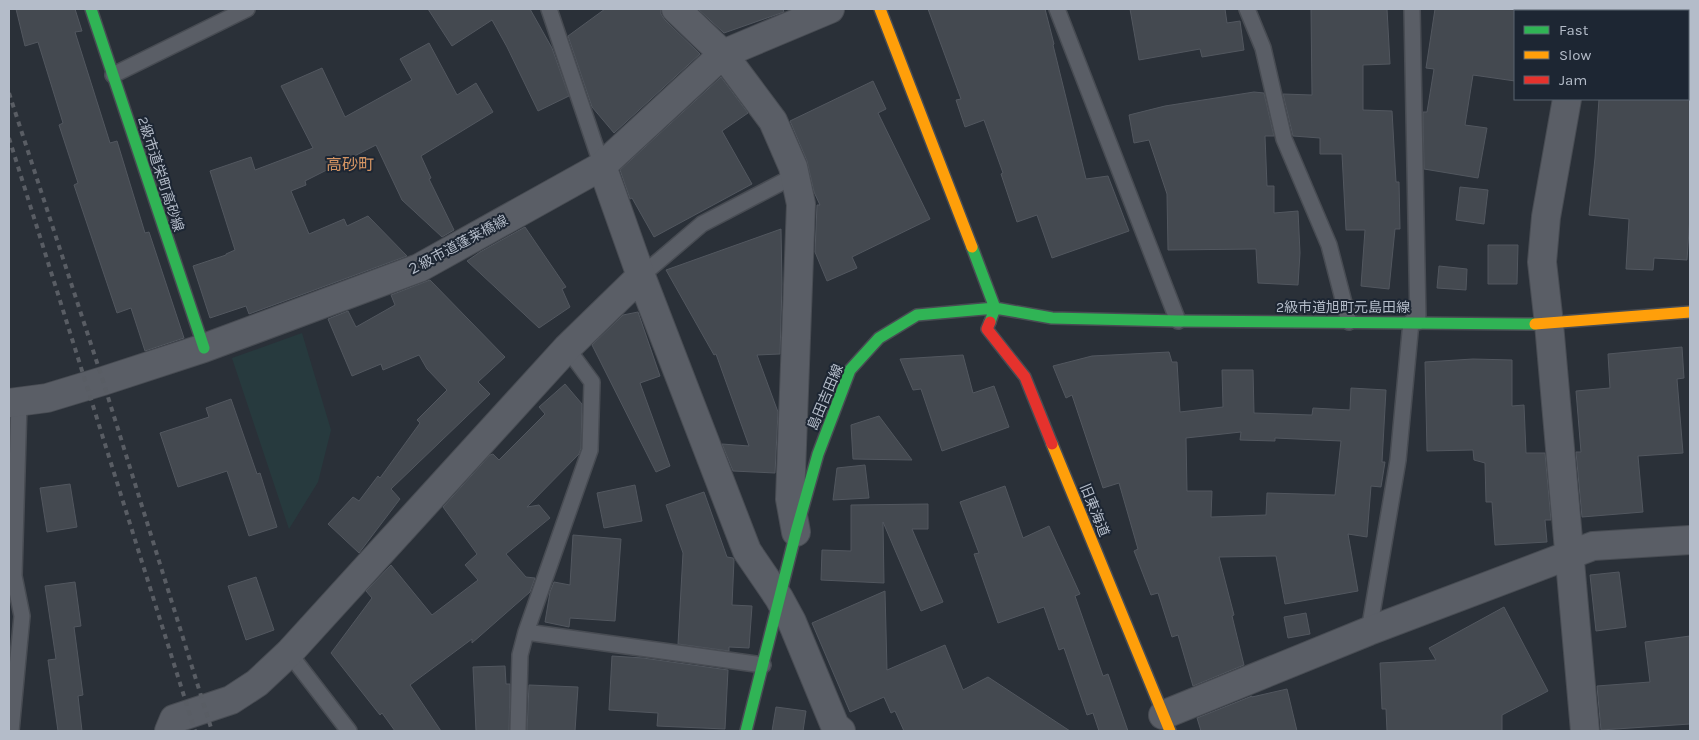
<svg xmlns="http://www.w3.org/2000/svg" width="1699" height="740" viewBox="0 0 1699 740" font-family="Karla,'Noto Sans JP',sans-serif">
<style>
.green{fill:#273a3e}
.building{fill:#444950;stroke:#52575f;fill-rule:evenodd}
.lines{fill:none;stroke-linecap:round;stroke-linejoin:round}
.lane-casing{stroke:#484c53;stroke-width:18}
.street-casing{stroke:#484c53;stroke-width:30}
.fast-casing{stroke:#484c53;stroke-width:14}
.slow-casing{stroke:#484c53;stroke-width:14}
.jam-casing{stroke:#484c53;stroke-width:14}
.lane{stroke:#5a5e66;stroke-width:15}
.street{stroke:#5a5e66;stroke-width:28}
.fast{stroke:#30b455;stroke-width:11}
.slow{stroke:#ff9f0a;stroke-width:11}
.jam{stroke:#e5322d;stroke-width:11}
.rail{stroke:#595d64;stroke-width:4;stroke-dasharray:5 5;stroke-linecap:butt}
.labels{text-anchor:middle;stroke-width:4;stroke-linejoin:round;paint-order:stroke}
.street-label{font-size:14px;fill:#b4bcc9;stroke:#1d2633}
.quarter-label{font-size:16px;fill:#d59563;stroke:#1d2633}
</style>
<rect width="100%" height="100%" fill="#2a3038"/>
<path class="green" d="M302,333l29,97 -13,52 -29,47 -57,-171z"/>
<path class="building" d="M16,9h59l7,22 -7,1 35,111 7,-2 28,92 4,-1 35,106 -39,13 -14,-43 -14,5 -43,-128 4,-2 -19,-58 4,-2 -25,-81 -13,4z
M428,9h102l22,39 17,48 -31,15 -31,-64 -15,-27 -40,26z
M605,9h56v5l4,6 35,34 -86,79 -22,-26 -24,-71z
M698,9h85l1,3 -60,21z
M928,9h117l9,35 -1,1 33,134 22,-3 21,55 -77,27 -15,-43 -20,7 -16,-48 2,-1 -19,-53 -19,7 -9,-27 5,-1z
M1130,9h95l2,14 13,-2 4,29 -42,7 -2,-8 -61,11z
M1311,9h76l3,55 -27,1v45l29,1 4,71h3l1,47h-5l-6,60 -28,-3 4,-56h-19l-4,-76h-22v-16l-27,-2 -10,-42 29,1z
M1435,9h80v72l-42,-6 -8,50 22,3 -9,50 -54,-9 -1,-57h4l7,-43 -8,-1z
M429,43l28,52 19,-12 17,29 -72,44 10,22 -2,1 25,51 -12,7 -40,-37 -26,-55 -71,36 1,4 -15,6 18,43 35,-15 3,7 21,-10 39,40 -158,58 -3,-8 -36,12 -17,-52 33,-11v-1l9,-4 -25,-79 41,-14 4,13 58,-22 -32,-62 41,-18 23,49 67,-37 -12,-21z
M721,77l27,36 -26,18 30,53 -98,53 -22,-39 -2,1 -10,-29z
M873,81l13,28 -8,4 52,106 -78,38 5,11 -30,13 -12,-29 2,-47h3l-6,-13 -7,-31 -17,-40z
M1254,92l10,1 10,43h-9l2,50h7v27l24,-2 2,42 -2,32 -40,-2 -2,-34 -88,1 -1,-56 -18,-54 -15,3 -5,-28 36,-9z
M1599,99h91v117l-3,44 -33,-2 -1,12 -27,-1 3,-50 -40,-4 6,-57z
M1460,187l28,3 -4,34 -28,-4z
M525,227l41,60 -4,2 8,18 -31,21 -72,-67 13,-9z
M781,229l1,55 -2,70 -23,1 21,57 -3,61 -42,-2 -11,-27 27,2 -33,-92 -2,1 -48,-85z
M1488,245h30l-1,39h-29z
M1439,266l28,3 -1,21 -29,-2z
M430,280l75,77 -27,25 12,12 -99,95 9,10 -41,54 -31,-29 25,-27 6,4 19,-25 2,2 40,-55 -3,-3 30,-30 -20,-21 -8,-14 -36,15 -2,-6 -29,12 -24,-57 20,-8 8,16 39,-22 -4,-10z
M638,312l22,64 -20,7 30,83 -14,6 -64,-127 31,-30z
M1682,347l2,31 -7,1 6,74 -45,3 5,56 -61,5 -6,-65h5l-5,-61 34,-3 -2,-34z
M1169,352l3,10h5l3,50 43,-5 -1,-37h31l1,43 58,2 1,-7 37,2 1,-22 35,2 -4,72h3l-4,25 -10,-1 -4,51 -19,-3 10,57 -73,13 -9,-48 -57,1 15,58 -2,1 12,49 -51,21 -15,-51 -6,2 -14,-44 -7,2 -17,-44 4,-2 -19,-66 -16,5 -31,-93 -6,3 -13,-32 39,-10zM1241,432l-1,8 35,1v-3l66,3 -6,54 -68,-2 -1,22 -55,2 1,-26h-25l-1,-53z
M963,355l10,38 21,-7 15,41 -67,24 -21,-62 -8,1 -13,-31z
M1473,359l39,1v46l12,-1 2,48h19l6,67h-6l2,22 -52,3 -3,-43h-6l-1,-39 -11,-3 -1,-10 -46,1 -2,-89z
M565,384l17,20 -1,44 -2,6 -52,53 12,-2 11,13 -44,36 20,23 9,1 -5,14 -58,51v-4l-62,46 31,46h-46l-13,-18 -2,2 -49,-62 41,-55 -6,-7 25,-26 41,50 46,-35 -13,-15 12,-11 -34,-47 47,-52 3,-1 6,6 46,-46 -6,-7z
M231,399l26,75 3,-1 17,54 -28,9 -22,-65 -49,16 -18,-54 49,-16 -3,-9z
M879,416l33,44 -59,-1 -2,-34z
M865,465l4,33 -36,2 4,-32z
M70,484l7,43 -30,5 -7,-44z
M635,485l7,36 -38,7 -7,-35z
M1005,486l18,52 26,-12 31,68 -5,2 28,80 5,-2 20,57h-29l-6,-18 -6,2 -23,-67 -5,2 -15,-43 -46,16 -24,-69 5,-1 -19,-51z
M704,492l23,65 6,1 1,2 -2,45 20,1 -3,42 -20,-1v4l-51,-7 5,-91 -17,-48z
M928,504v25h-16l31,73 -22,9 -38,-89 1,61 -63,-3 1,-30 29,1v-46z
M573,535l48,4 -6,82 -45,-3 -1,9 -24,-5 5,-30 4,-10 16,3z
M1619,572l7,55 -30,4 -6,-56z
M256,577l18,53 -28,10 -18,-54z
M75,582l6,44 -7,1 9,68 -5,1 4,35h-24l-10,-71 8,-1 -11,-73z
M885,591l2,79 58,-25 18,45 25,-13 82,54h-166l-9,-20 -4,2 -7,-16 -34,15 -38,-89z
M1504,607l44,84 -46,24v16h-115l-1,-22h-4l-2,-46 56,-3 -7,-12z
M1306,613l4,21 -22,4 -4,-21z
M1690,636v88l-89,6 -4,-44 53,-4 -5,-40z
M612,656l31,2 85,12 -3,59 -68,-3 1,-13 -49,-3z
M505,666l1,18h4l-1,47h-33l-3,-64z
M529,685l49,2 -3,44h-48z
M1287,689l10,42h-96l-4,-13 55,-22v1z
M776,707l30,4 -3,20h-31z"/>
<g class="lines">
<defs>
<path id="lane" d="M549,9l53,157
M1057,9l121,312
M1247,9l16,39 21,91 45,106 20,77
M1412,9l6,313
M113,75l134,-66
M641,276l61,-52 92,-48
M1369,631l29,-171 13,-138
M526,632l237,33
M289,653l60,78
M11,731l11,-115 -8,-40 5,-174
M518,731l2,-76 6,-23 64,-182 2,-68 -25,-34"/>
<path id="street" d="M676,9l47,45 50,67 20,46 8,37 -11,295 6,33
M1582,11v-2
M1567,99l-21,118 -4,45 7,62 36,407
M602,166l39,110 106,275 32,47 13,24 43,104 6,5
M9,403l38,-5 56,-17 101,-33 215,-80 183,-102 121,-112 107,-45
M1163,715l206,-84 224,-85 97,-6
M169,731l5,-12 57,-19 26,-17 32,-30 278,-305 74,-72"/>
<path id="fast" d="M91,9l113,339
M990,322l5,-14 57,10 126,3 357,3
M746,731l50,-199 22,-78 32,-84 29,-32 38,-23 78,-7 -23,-61"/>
<path id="slow" d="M880,9l92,238
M1535,324l155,-12
M1052,444l118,287"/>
<path id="jam" d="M990,322l-3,7 38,48 27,67"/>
</defs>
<use href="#lane" class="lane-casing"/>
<use href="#street" class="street-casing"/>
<use href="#fast" class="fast-casing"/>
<use href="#slow" class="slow-casing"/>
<use href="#jam" class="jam-casing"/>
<use href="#lane" class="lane"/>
<use href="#street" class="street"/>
<use href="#fast" class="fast"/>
<use href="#slow" class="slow"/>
<use href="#jam" class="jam"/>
<path class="rail" d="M9,93l94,288 109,350
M9,138l186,593"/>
</g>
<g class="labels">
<g class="street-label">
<text transform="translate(161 174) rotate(72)" y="5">2級市道栄町高砂線</text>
<text transform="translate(457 245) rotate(-28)" y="5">２級市道蓬莱橋線</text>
<text x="1343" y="312">2級市道旭町元島田線</text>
<text transform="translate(825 397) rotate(-67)" y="5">島田吉田線</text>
<text transform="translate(1095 510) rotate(68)" y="5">旧東海道</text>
</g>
<g class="quarter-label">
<text x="350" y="170">高砂町</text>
</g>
</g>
<rect width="1699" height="740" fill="none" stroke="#b4bcc9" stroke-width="20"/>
<rect x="1514" y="10" width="175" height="90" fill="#1d2633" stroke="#59626f"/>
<rect x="1524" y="26" width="25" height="8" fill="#30b455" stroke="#59626f"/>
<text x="1559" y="35" font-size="15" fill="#b4bcc9">Fast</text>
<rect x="1524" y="51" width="25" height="8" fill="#ff9f0a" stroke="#59626f"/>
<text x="1559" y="60" font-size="15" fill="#b4bcc9">Slow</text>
<rect x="1524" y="76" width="25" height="8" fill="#e5322d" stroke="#59626f"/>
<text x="1559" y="85" font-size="15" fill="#b4bcc9">Jam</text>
</svg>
